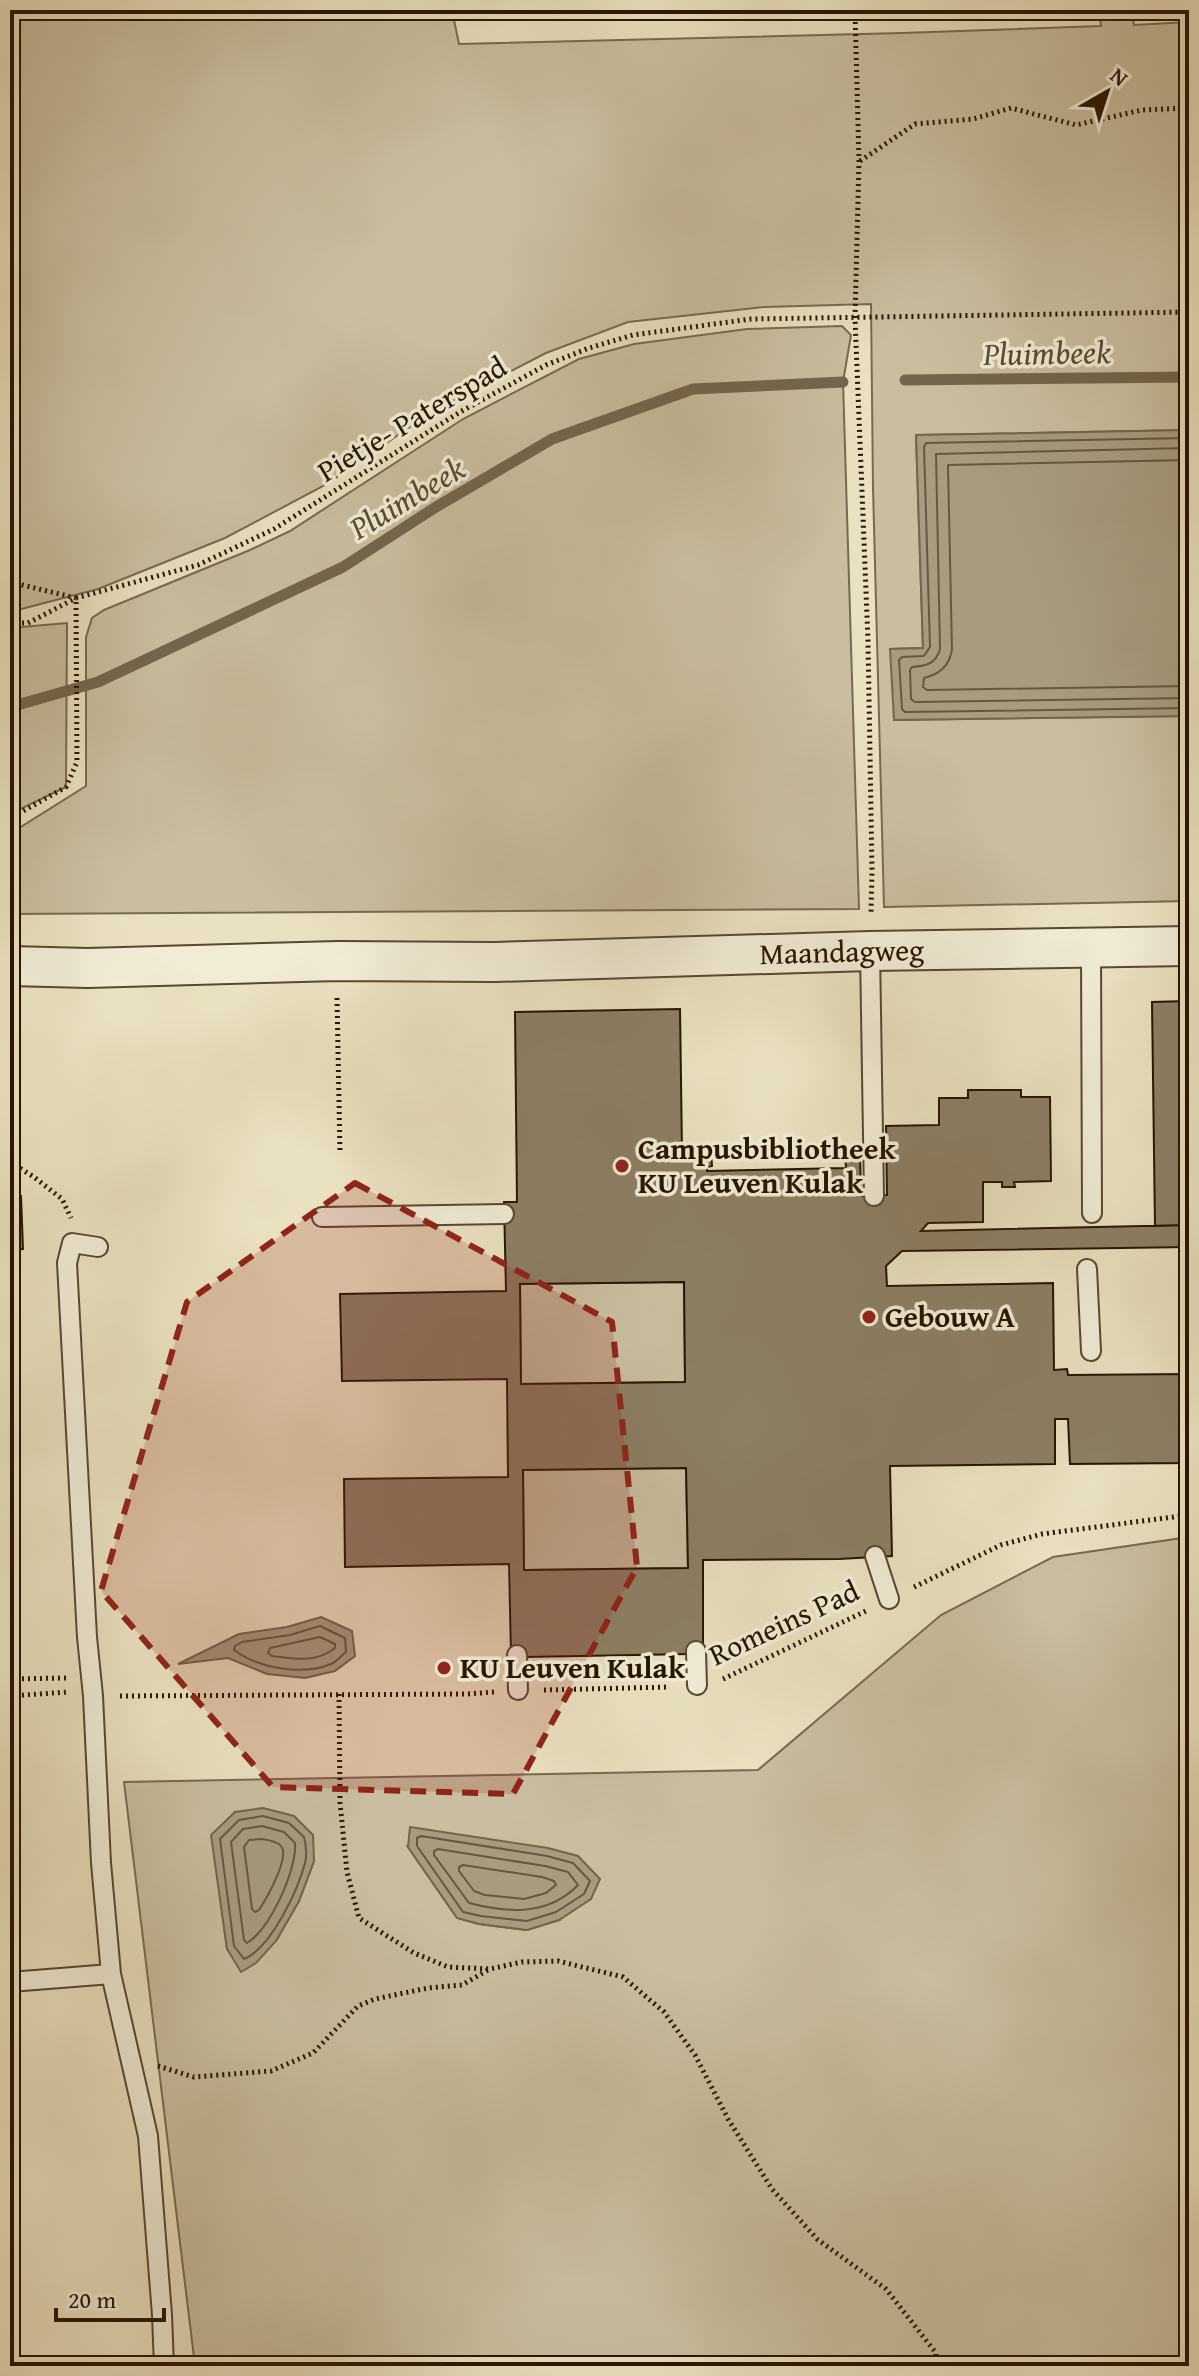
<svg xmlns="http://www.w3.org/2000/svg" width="1199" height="2376" viewBox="0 0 1199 2376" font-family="'Gentium Book Plus',serif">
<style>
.green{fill:#c9be9f;stroke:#786a50;stroke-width:2;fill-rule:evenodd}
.water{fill:#a79c7f;stroke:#73664c;stroke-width:2}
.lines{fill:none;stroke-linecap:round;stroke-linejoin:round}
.shore{stroke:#665840;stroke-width:2}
.stream{stroke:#73664c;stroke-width:11}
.building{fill:#8c7f64;stroke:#261500;stroke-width:2;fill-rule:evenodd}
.service-casing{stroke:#574830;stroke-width:22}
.minor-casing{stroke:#574830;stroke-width:42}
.path{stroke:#261500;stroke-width:5;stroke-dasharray:2 4;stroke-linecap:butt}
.service{stroke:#f1ecd6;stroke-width:18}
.minor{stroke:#f1ecd6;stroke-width:38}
.marked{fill:#8f2418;fill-opacity:0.2;stroke:#8f2418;stroke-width:6;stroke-dasharray:16 10;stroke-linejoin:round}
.poi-dot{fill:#8f2418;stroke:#f1ecd6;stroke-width:3}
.labels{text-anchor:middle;stroke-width:7;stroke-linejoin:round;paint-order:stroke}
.street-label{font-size:30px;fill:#261500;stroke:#f1ecd6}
.poi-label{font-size:30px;font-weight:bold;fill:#261500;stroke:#f1ecd6;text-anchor:start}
.water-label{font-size:32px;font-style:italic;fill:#5a4b33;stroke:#f1ecd6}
</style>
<rect width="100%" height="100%" fill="#eae1c0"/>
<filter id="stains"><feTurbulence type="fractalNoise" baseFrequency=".0025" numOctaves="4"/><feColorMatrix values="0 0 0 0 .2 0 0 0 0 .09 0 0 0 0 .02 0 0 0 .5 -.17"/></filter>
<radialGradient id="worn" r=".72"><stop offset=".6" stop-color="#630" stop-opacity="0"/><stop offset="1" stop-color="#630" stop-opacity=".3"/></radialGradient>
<path class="green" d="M10,10h442l7,34 443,-11 199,-7 -2,-16h32l3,15 55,-3v408l-273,5 7,213 -32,1 4,71 294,-4v185l-305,6 -11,-419 -2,-184 -106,3 -137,15 -82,31 -113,58 -106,73 -102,54 -127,51 -88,23z
M842,326l9,9 -8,47 16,527 -849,5v-76l6,-8 70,-44v-149l6,-19 12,-8 146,-60 40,-19 173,-112 116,-60 55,-15 113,-15z
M67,623l-1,164 -56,27v-186z
M684,1282l1,100 -164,2 -1,-100z
M686,1468l2,100 -164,2 -1,-100z
M1189,1537v829h-994l-71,-584 634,-12 183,-155 112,-58zM235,1812l79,49 -15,40 -23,40 -49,8 -15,-114zM408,1847l151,73 -32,10 -48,-6 -22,-6z"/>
<path class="water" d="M1189,430v286l-295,4 -4,-71 33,-1 -7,-213z
M321,1617l31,14 3,25 -20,15 -30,7 -38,-4 -39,-16 -50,6 61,-30 48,-7z
M263,1808l31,8 19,19 1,26 -15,40 -23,40 -20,22 -15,9 -14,-23 -16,-114 24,-23z
M410,1827l138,21 30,8 22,23 -9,20 -32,21 -32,10 -48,-6 -22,-6 -49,-71z"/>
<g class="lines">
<path class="shore" d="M1189,438l-263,5 -2,4 6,200 -6,9 -22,1 -3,3 3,49 3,3 284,-4
M1189,448l-253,6 4,195c-4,15 -14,17 -28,18l-2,3 1,29 4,3 274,-4
M1189,460l-241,5 4,185c-3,16 -12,24 -28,28l-1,9 4,3 262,-4
M320,1626l25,12 1,14c-5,4 -10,10 -15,12 -29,12 -73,4 -97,-14l1,-4 7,-4 48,-7z
M320,1637l15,7v4c-18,15 -42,11 -63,8l-4,-3 2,-5z
M263,1816l26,7 15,14c2,8 3,18 1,26 -7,27 -34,85 -61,96l-10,-13 -14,-107 19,-19z
M262,1826l22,6 11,11c2,27 -25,86 -48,100l-3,-3 -13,-98 12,-13z
M421,1836l126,20 26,7 17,18 -6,13 -28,18 -29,9 -46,-5 -18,-4 -46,-66v-8z
M262,1839c6,1 14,2 18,6 12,10 -14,54 -21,65l-4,2 -3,-3 -8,-62 5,-7z
M438,1849l107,17 23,6 10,13c-30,31 -70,28 -109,18l-35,-48v-4z
M463,1865l79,12 12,4 2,4 -10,8 -22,6 -39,-4 -11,-4 -15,-20v-4z"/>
<path class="stream" d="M905,380l284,-3
M10,707l88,-25 245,-115 93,-60 116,-68 141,-50 150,-7"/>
</g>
<path class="building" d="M1187,1001h2v224l-34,1 -3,-224z
M680,1009l2,143h13v-7l13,-1v8h3l1,14 -5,1v4l139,-3 -1,-13h15l1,41 26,-1 -1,-69 53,-1v-27h29v-8h53v7h29l1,84 -37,1 1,5h-13v-5h-19v40l-55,1 -7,8 268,-6v22l-287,4 -16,15 1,20 166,-3 1,87 13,-1 1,6 121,-1v89l-119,1 -2,-45h-13v45l-165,2 2,90 -53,3 -136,1v91l-13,3 -164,3v-3l-15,1 -2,-91 -164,3 -1,-88 164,-2 -1,-98 -165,2 -2,-87 166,-3 -2,-89h13l-2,-190zM684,1282l1,100 -164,2 -1,-100zM686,1468l2,100 -164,2 -1,-100z
M10,1196h11l2,53 -13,1z"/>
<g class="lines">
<defs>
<path id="service" d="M1091,949l1,264
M870,951l4,245
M322,1217l182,-3
M98,1247l-26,-4 -5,20 20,374 6,59 8,167 10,111 37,162 14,179 2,51
M1087,1269l4,82
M875,1556l14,43
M696,1651l1,34
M517,1655l1,35
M10,1982l101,-8"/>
<g id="minor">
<path id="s1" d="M10,966l78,2 250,-7 157,1 375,-11 319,-5"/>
</g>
</defs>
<use href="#service" class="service-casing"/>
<use href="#minor" class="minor-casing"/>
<path class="path" d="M855,10l4,151 -4,157 13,323 4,229 -1,44
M860,161l55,-37 58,-5 38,-11 65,17 66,-15 47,-2
M10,582l66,16 1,164 -11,25 -50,28 -6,7
M10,623h18l48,-25 122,-33 76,-36 186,-117 86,-47 43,-17 44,-13 118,-16 438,-7
M337,998l3,155
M10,1162l24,15 28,22 9,19
M914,1587l87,-42 41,-11 147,-19
M10,1679l56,-1
M723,1679l143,-68
M544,1690l126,-3
M339,1694l1,109 7,69 12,46 55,35 34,14 42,2 32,-7 36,-1 65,16 41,35 31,43 33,64 44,70 45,50 69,50 50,64v13
M10,1696l58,-4
M120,1696l347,-2 27,-2
M158,2066l36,11 77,-6 42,-18 45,-47 17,-7 53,-11 34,-3 26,-15"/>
<use href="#service" class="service"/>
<use href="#minor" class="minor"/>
</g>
<path class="marked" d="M355,1183l257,139 25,245 -124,227 -240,-7 -172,-196 86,-289z"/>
<g class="poi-dot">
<circle cx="622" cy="1166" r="8"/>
<circle cx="869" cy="1317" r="8"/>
<circle cx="444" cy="1668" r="8"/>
</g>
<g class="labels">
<g class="street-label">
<text transform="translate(412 419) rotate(-31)" y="10">Pietje- Paterspad</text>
<text dy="10" stroke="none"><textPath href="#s1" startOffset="832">Maandagweg</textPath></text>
<text transform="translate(784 1623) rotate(-25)" y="10">Romeins Pad</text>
</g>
<g class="poi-label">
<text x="638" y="1159">Campusbibliotheek<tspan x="638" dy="34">KU Leuven Kulak</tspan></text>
<text x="885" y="1327">Gebouw A</text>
<text x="460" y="1678">KU Leuven Kulak</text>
</g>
<g class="water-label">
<text transform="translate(1047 353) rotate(-1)" y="11">Pluimbeek</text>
<text transform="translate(407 498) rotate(-31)" y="11">Pluimbeek</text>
</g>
</g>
<rect width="1199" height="2376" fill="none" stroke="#eae1c0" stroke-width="40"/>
<rect x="12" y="12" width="1175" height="2352" fill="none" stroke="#261500" stroke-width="4"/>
<rect x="20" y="20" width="1159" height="2336" fill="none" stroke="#261500" stroke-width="2"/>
<g transform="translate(1107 92) rotate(39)" stroke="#f1ecd6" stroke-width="6" paint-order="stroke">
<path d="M0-6L14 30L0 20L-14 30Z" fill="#261500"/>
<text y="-12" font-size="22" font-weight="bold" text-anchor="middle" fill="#261500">N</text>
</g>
<path d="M56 2308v12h108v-12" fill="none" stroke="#261500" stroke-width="4"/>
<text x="68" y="2308" font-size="24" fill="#261500" stroke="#f1ecd6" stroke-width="6" paint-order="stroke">20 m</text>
<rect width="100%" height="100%" filter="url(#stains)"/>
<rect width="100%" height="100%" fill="url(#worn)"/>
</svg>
